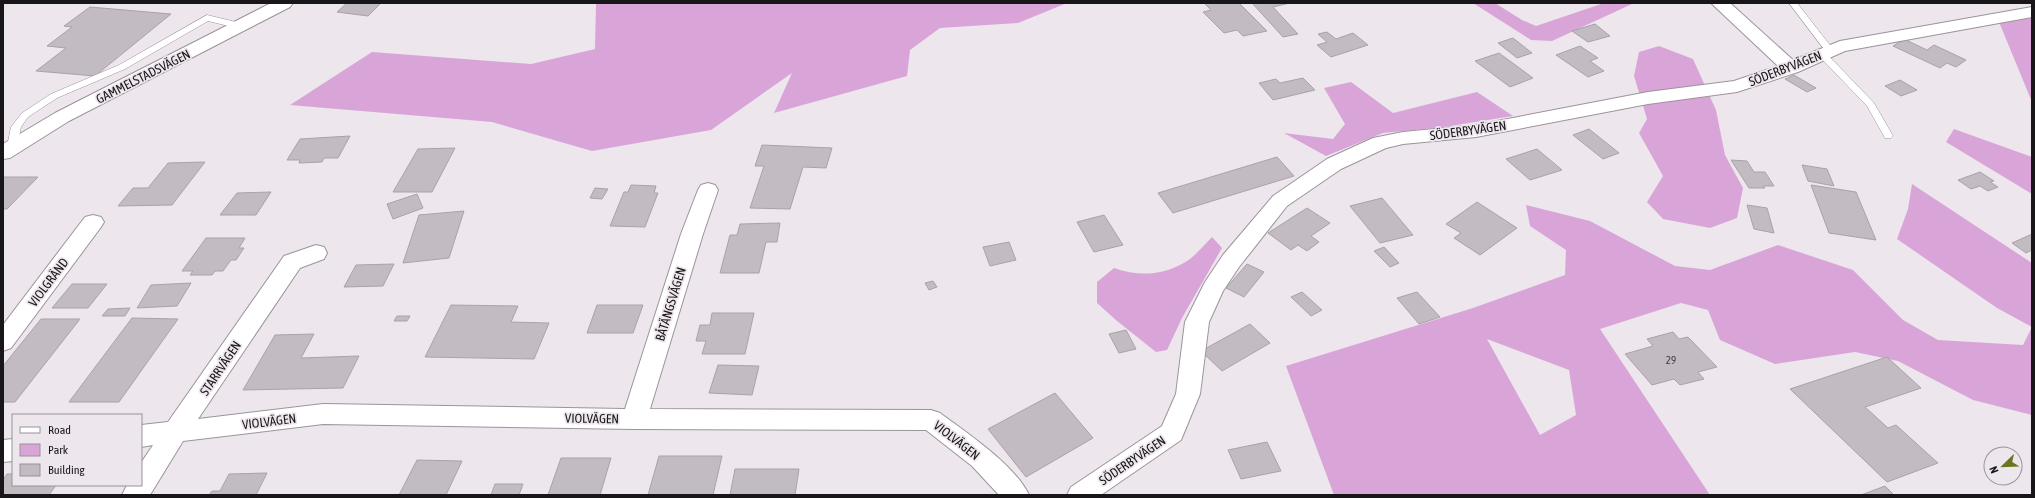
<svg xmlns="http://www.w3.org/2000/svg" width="2035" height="498" viewBox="0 0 2035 498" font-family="'Asap Condensed',sans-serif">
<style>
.green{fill:#d9a5d9;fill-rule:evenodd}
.building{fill:#c2bbc2;stroke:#a9a3a9}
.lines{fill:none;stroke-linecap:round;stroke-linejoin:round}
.lane-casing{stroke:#9b949b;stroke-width:1}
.street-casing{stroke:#9b949b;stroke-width:2}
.secondary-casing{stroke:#9b949b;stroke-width:2}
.lane{fill:#fff;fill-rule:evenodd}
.street{fill:#fff;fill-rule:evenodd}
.secondary{fill:#fff;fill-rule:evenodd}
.labels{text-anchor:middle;stroke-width:3.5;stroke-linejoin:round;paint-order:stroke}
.number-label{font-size:11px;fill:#433f43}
.street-label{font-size:13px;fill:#191619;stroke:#ede6ed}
</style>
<rect width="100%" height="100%" fill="#ede6ed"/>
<path class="green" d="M596,3h471l-49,20 -78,5 -30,22 -3,26 -133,37 18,-40 -81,57 -119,21 -100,-29 -202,-17 82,-53 159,12 64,-15z
M1473,3h22l27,17 14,6 68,-23 28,1 -80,37 -21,-1z
M2032,18v84l-33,-80z
M1659,46l34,13 23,51 9,45 18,33 -6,30 -27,10 -47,-9 -16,-17 16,-26 -24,-43 8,-14 -13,-43 5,-24z
M1351,82l42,31 84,-21 36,24 -69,11 -61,6 -57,23 -42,-23 49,6 12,-15 -21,-36z
M1954,129l78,28v37l-86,-52z
M1912,184l120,79v152l-59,-15 -75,-39 -43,-9 -80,12 -55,-24 -12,-30 -27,-7 -81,26 110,166h-376l-48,-129 187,-58 92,-33 1,-25 -36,-24 -4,-21 64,16 85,45 35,4 68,-25 75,25 50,50 35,20 85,5 9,-18 -35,-19 -100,-69 11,-30zM1487,339l82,31 7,45 -36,20z
M1212,237l10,11 -40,70 -15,32 -11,2 -39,-31 -20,-18v-21l17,-14c24,8 45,8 68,-4 11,-5 21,-18 30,-27z"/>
<path class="building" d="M347,3h34l-13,13 -31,-4z
M1204,3h35l28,28 -24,5 -6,-6 -13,3 -21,-21 8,-2z
M1252,3h38l-17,4 25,27 -15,3z
M90,7l81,7 -76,62 -59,-5 30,-23 -19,-2 25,-19 -8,-1z
M1595,24l15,12 -22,6 -16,-11z
M1327,32l9,7 17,-6 15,12 -37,12 -14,-12 10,-3 -9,-8z
M1513,38l19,15 -15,5 -19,-15z
M1904,39l23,11 7,-5 32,15 -10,7 -9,-4 -7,5 -47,-22z
M1580,46l18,12 -8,3 14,10 -16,6 -32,-22z
M1499,53l34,25 -23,9 -35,-26z
M1794,75l22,13 -9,4 -22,-13z
M1303,78l12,12 -42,10 -14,-17 17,-4 4,4z
M1900,80l17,10 -16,6 -16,-10z
M1589,129l30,24 -16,6 -30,-24z
M350,136l-12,22h-14l-2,4 -23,1 1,-3h-13l13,-21z
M762,145l70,3 -6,20 -23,-1 -13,42 -40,-1 14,-42h-9z
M455,148l-23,44h-39l25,-43z
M1537,149l25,21 -32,10 -24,-21z
M1277,157l17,19 -121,37 -15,-20z
M1731,160l16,1 7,11h11l9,14h-11l2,2h-16z
M205,162l-33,43 -54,1 15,-18h15l20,-25z
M1802,165l25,4 7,17 -26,-5z
M1980,172l14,9 -4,1 8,5 -10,4 -8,-5 -9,3 -13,-9z
M3,177h35l-31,32h-4z
M631,185l25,1 -2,7h4l-13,34 -35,-1 14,-34h4z
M1811,185l45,7 20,48 -47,-7z
M595,188l13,1 -6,10 -12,-1z
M271,192l-15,23h-36l17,-22z
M417,194l6,14 -30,11 -6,-15z
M1382,198l31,37 -33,8 -30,-37z
M1477,202l40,26 -37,27 -26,-17 7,-5 -15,-9z
M1747,205l20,3 7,25 -20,-4z
M1307,208l23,15 -19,13 8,6 -12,9 -9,-6 -7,5 -23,-17z
M464,211l-15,47 -46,5 16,-48z
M1104,215l19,30 -29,7 -17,-30z
M780,223l-3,19h-11l-7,31h-39l10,-38h7l3,-11z
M2032,234v16l-6,3 -14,-10z
M206,238h39l-6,10h5l-8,12h-5l-8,11h-8l-3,4h-22l3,-4h-11z
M1009,242l7,18 -26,6 -7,-19z
M1384,247l15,16 -9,4 -16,-16z
M394,264l-11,22 -39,1 12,-22z
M1247,264l17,8 -20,25 -18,-9z
M933,281l4,6 -8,3 -4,-7z
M191,283l-14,23 -40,2 14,-23z
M72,284h35l-19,24h-36z
M1302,292l20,18 -11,6 -20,-19z
M1417,292l23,25 -21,7 -22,-26z
M451,305l67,1 -7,16 38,1 -15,36 -109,-2z
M597,305h46l-10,28h-46z
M130,308l-5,8h-23l6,-7z
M712,313h42l-9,41h-43l4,-13h-10l4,-16h10z
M397,316h13l-3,5h-13z
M132,318l46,1 -59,83h-50z
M41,319h39l-65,83h-12v-36z
M1250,324l20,19 -48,28 -21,-20z
M1126,330l10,19 -17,4 -10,-19z
M1673,332l6,7 9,-2 29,30 -19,5 6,7 -24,6 -6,-6 -22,6 -27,-31 28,-8 -6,-7z
M314,334l-13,24 58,-2 -16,32 -100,2 32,-55z
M1887,357l34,31 -56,19 23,21 8,-3 42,38 -51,19 -97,-93z
M718,365l41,1 -7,29 -43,-2z
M1055,393l38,45 -67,39 -38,-48z
M1267,442l14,29 -40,8 -13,-29z
M659,456h63l-9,39h-65z
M561,458h50l-11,37h-52z
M417,460l45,1 -16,34h-47z
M735,469h64l-4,26h-65z
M267,473l-11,22h-47l3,-4h8l9,-17z
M7,474h6v11h43l-7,10h-46v-15z
M495,484h28l-4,11h-28z
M1885,486l9,9h-33z"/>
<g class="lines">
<defs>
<path id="lane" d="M1789,3h8l36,46v4h-6z
M207,15l37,9 1,2 -4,3 -33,-8 -83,48 -68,29 -29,19 -7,10 -4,20 -1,2h-8l-1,-2 4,-20 11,-14 29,-19 68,-29z
M1822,51l3,1 49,51 19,33 -2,2h-6l-18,-32 -48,-50v-4z"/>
<path id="street" d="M1711,3h19l63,57 47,-19 192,-34v10l-187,34 -47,21 -61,20 -89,12 -172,33 -73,7 -17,4 -45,21 -54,37 -48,61 -16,24 -14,31 -9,72 -19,46 -80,55h-34l4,-8 91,-61 14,-32 9,-72 20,-40 18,-27 50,-59 54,-37 46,-21 30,-6 73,-7 172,-33 86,-11 44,-15z
M708,183l7,2 3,5 -15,44 -53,175 281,1 9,3c27,20 75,52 89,82h-30l-27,-29 -46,-36 -292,-1 -311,-5 -140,17 -33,54h-28l5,-10h14v-22l12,-18 -12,2v-22l27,-3 116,-166 32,-11 8,2 3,6 -3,6 -24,9 -102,151 125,-15 302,5 56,-175 17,-44 3,-5z
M93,215l8,2 3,5 -3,5 -90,121 -8,3v-26l82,-108z
M13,439v22l-10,1v-22z"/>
<path id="secondary" d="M271,3h22l-3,4 -221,114 -59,37 -7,1v-15l52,-31z"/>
</defs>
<use href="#lane" class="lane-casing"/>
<use href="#street" class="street-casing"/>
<use href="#secondary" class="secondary-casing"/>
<use href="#lane" class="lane"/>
<use href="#street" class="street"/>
<use href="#secondary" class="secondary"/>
</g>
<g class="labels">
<g class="number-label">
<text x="1671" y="364">29</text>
</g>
<g class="street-label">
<text transform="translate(1785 68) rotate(-21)" y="5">SÖDERBYVÄGEN</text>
<text transform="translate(143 76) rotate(-27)" y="5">GAMMELSTADSVÄGEN</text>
<text transform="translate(1468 130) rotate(-8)" y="5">SÖDERBYVÄGEN</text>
<text transform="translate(48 282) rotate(-53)" y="5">VIOLGRÄND</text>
<text transform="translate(670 304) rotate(-73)" y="5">BÅTÄNGSVÄGEN</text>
<text transform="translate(220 368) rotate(-56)" y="5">STARRVÄGEN</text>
<text transform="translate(592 418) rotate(1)" y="5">VIOLVÄGEN</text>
<text transform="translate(269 421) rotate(-7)" y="5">VIOLVÄGEN</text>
<text transform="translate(957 440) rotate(38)" y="5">VIOLVÄGEN</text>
<text transform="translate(1132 460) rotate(-34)" y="5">SÖDERBYVÄGEN</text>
</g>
</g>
<rect width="2035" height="498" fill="none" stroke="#191619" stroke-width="8"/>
<rect x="12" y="414" width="130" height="72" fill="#ede6ed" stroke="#989398"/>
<rect x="20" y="427" width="20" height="6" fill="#ffffff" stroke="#989398"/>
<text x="48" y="434" font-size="12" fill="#191619">Road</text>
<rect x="20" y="444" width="20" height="12" fill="#d9a5d9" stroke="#989398"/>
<text x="48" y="454" font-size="12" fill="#191619">Park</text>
<rect x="20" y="464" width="20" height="12" fill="#c2bbc2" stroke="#989398"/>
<text x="48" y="474" font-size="12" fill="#191619">Building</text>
<g transform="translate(2003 466) rotate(247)"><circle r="19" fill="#ede6ed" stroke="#989398"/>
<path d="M0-3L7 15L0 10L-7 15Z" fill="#6b7520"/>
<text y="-6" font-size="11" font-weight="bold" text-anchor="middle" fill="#191619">N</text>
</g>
</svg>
